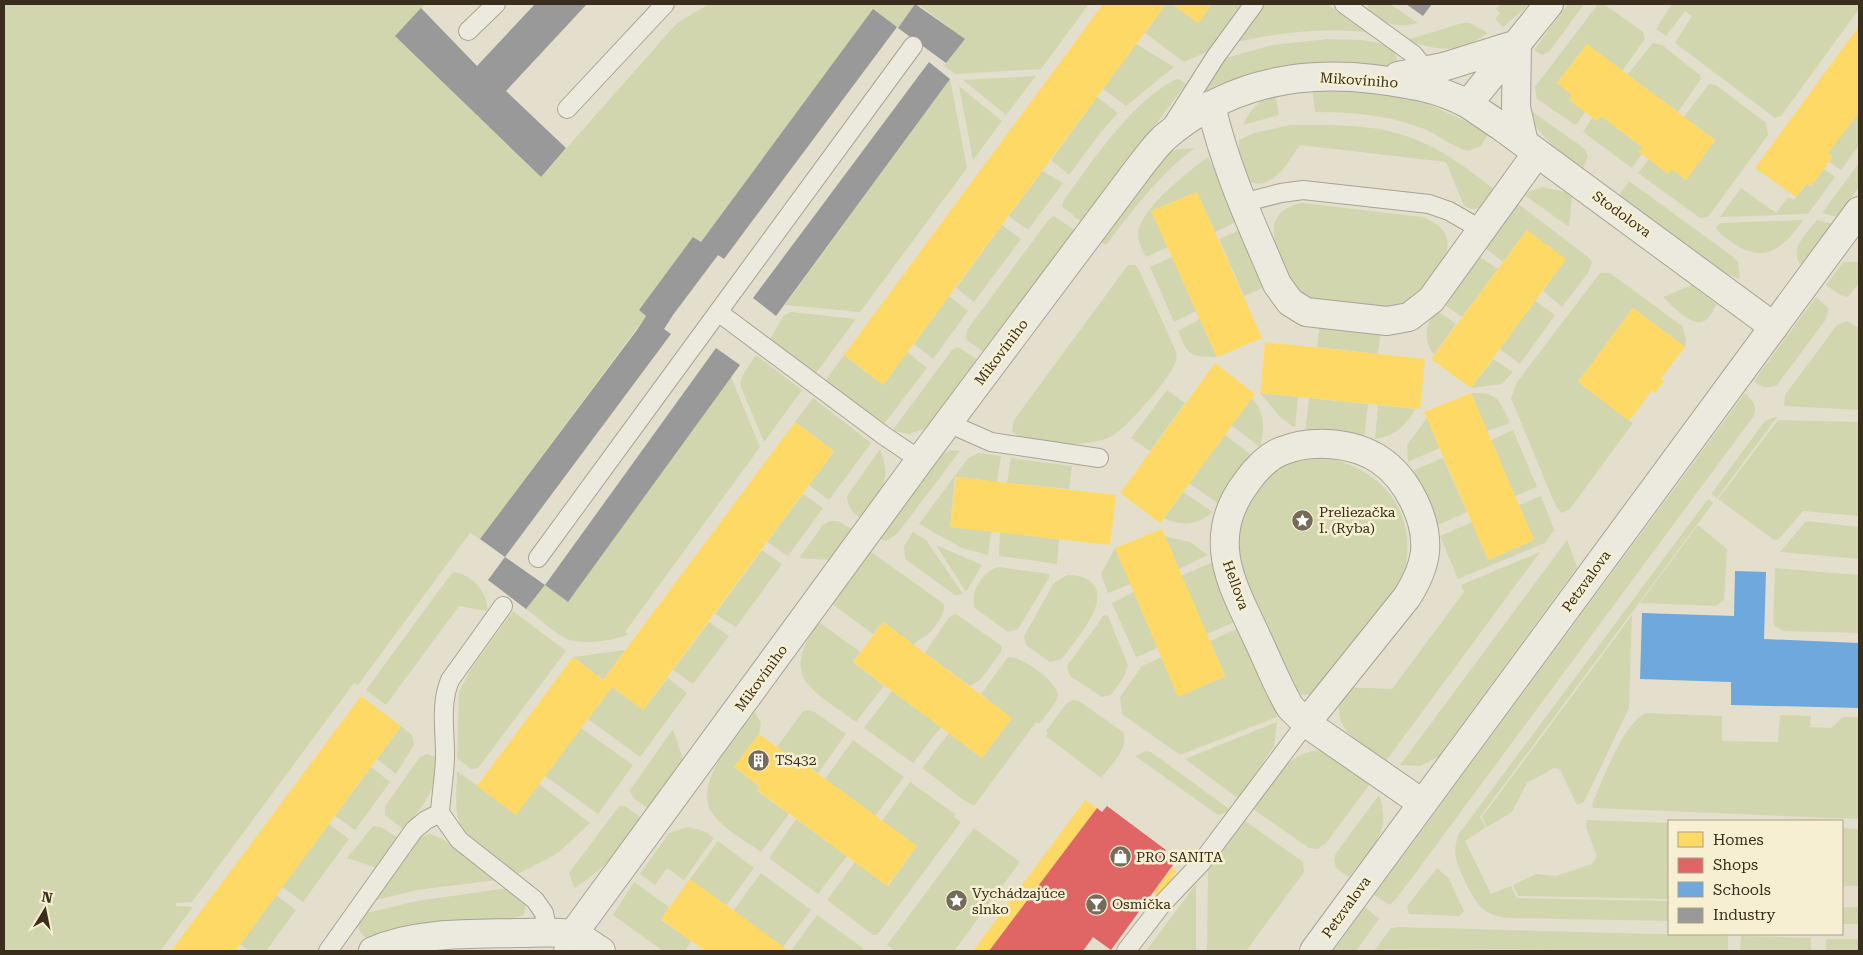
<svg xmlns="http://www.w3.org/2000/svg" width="1863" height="955" viewBox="0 0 1863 955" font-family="'Roboto Serif',serif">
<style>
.green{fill:#d1d6ae}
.homes{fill:#ffd966}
.shops{fill:#e06666}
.schools{fill:#6fa8dc}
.industry{fill:#999}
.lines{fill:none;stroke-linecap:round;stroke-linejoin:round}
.service-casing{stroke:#a9a395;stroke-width:20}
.minor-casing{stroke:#a9a395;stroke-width:30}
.service{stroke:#ece9de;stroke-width:18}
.minor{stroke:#ece9de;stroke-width:28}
.labels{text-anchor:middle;stroke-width:5;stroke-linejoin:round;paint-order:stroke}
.street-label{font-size:14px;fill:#392d1d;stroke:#f6efd1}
.poi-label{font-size:14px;fill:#392d1d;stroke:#f6efd1;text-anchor:start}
</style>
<rect width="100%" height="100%" fill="#e4dfcc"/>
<path class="green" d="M4,4h421l-29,32 145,141 136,-154 32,-19h206l-17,24 -25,-18 -172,232 -8,-5 -54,73 7,6 -166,223 -10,-6 -112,152 -4,-2 -162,219 -16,1v3l17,1 -33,44h-156z
M918,4h171l-48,65 -86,5 -11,-8 20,-27z
M1166,4h6l26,19 14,-19 32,1 -33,45 -27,12 -39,-29z
M1265,4h62l40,28c-45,-4 -86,0 -130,10z
M1367,4h23l28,19c-25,5 -28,2 -48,-10z
M1500,4h30l-27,23 -8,-8 5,-6 -4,-4z
M1568,4h16l-35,48 -7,3 -8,-5z
M1598,4h6l39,28 2,7 -23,32 -35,-27 -30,39 15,12 -3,5 16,12 -8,12h-3l-37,-25 -2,-12z
M1672,4h187v5l-78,107 -6,2 -100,-75 17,-27 -7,-5 -19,25 -10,-7z
M1462,23h8l18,10c-29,20 -49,19 -81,7z
M1328,39c16,1 77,-3 68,26l-12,2c-49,-2 -95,-6 -141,11 -17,6 -33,16 -49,24l32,-44 46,-13z
M1653,43l9,2 38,30 1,4 -23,33 -51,-37z
M1136,44l38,23 -48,39 -23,-17z
M1036,76l-30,39 -43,-35z
M950,79l17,89 -107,144 -75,-7z
M1177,79l4,1 5,4 -104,139 -20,-17 2,-6c27,-37 70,-102 113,-121z
M1709,84l7,1 50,38 2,12 -60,82 -8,1 -62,-45 11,-14 18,14 4,-4 15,11 29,-40 -31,-23z
M1332,85l85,14 55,25 16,11 -7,11 -13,5c-17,-4 -31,-18 -49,-24 -33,-12 -68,-15 -104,-15l-3,-26z
M959,86l43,35 -29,39z
M1275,92l4,23 -36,10c7,-16 17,-24 32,-33z
M1097,97l21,16 -18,20 -31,42 -18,-15z
M1527,108l58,41 3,8 -5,11c-24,-17 -46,-31 -56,-60z
M1858,112l1,33 -18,25 -12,-8 3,-5 -4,-4z
M1601,116l41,31 -3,5 3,2 -10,14 -49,-36 10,-15z
M1290,125c40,0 84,-2 122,13 32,12 59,33 85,54 -9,10 -18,23 -33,14l-18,-44 -146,-17c-14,19 -26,47 -54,36l-7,-22v-19l15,-7z
M1195,148c-36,26 -62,62 -89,97l-7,-5 66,-86 13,-5z
M1208,157l30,64 -23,11 -18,-40 -46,19 17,36 -22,10c-3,-6 -8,-15 -8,-22 1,-26 50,-63 70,-78z
M1859,163v24l-22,30 -15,-4z
M1824,169l11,8 -27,37 -88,3 21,-29 35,25 12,-16 6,3 13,-17 4,3z
M1042,171l21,12 -35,47 -19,-14z
M1629,181l103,75 6,6 2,17 -16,-6 -105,-78z
M1542,187l23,5 7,5 -3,30 -46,-33z
M1302,203l120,14c46,16 21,53 -4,74 -7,6 -17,15 -26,17 -11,3 -37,-2 -49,-3 -9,0 -23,2 -30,-2 -17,-8 -25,-25 -31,-41 -11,-26 -16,-52 20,-59z
M1517,203l71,54 4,5 -4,11 -26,34 -19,-16 22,-32 -38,-29 -24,32 -20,-16z
M1054,216l22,15 -90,123 -18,-13 -2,-3 1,-8 82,-111z
M1803,220c-19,28 -38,45 -70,23 -7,-5 -14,-8 -17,-16l5,-4z
M1817,220l15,4 -31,41c-13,-16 6,-32 16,-45z
M1002,225l19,14 -47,63 -18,-14z
M1242,229l26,57 -24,10 -25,-57z
M1477,255l21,14 -36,48 -20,-14z
M1172,257l24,54 -22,11 -24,-55z
M1843,262h16v21l-11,14 -8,-2 -14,-10z
M1128,265h7l3,3 37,81c1,4 2,8 1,12 -4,15 -49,67 -64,75 -20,11 -84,13 -100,-5l2,-11z
M1600,273h10l72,53 4,13 -1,8 -52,-39 -55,74 55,41 -63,86 -8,4 -6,-6 -45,-109 6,-16z
M1692,285l25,20c-3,4 -6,10 -10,14 -13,12 -34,-13 -44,-22z
M949,296l19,15 -35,48 -19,-15z
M1816,297l13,12 -3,10 -49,66c-10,4 -15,3 -23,-4z
M1535,301l20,14 -35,49 -20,-15z
M1436,310l20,14 -22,31c-11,-16 -9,-29 2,-45z
M791,312l65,7 -40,54 -46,-34 14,-24z
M1200,319l17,38c-28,-1 -28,0 -39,-26z
M1847,321l12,7v82l-75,-4 1,-11 52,-70z
M1320,323l61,7 -3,24 -61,-7z
M958,347l23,15 -53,65 -18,7 -18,-3 60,-81z
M907,352l20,16 -43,56 -59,-43 19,-26 39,30z
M756,355l46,35 -38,52 -24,-57 2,-9z
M1493,359l20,13 -11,12 -31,4z
M731,377l29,70 -135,185 3,2c-11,7 -48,11 -61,5 -12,-5 -29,-22 -41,-30l19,-24 22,16z
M1167,390l18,13 -35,48 -19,-13z
M1260,393l38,4 -3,31 -15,-11z
M1471,393c27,-1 28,6 39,30l-23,8z
M1745,393c8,8 13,13 8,24l-356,481 -7,7 -16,-10z
M813,398l58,45 -42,57 -20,-15 25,-34 -39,-29z
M1252,398c13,15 13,31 8,49l-29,-22z
M1309,398l59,6 -4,34 -59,-6z
M1378,405l37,4c-9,17 -20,27 -40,30z
M1778,416l-61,82 -6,-4 54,-73z
M1427,418l13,30 -32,14 -1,-17z
M1778,420l81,2v94l-56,-5 -24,28 -5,1 -56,-41z
M1513,430l24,57 -22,9 -24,-56z
M1225,435l29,22 -35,47 -30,-21z
M880,449c13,32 0,44 -17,71 -10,-7 -15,-11 -16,-24z
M951,450l9,1 -63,83 -11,7 -9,-3 62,-82z
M979,453l22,3 -4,26 -42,-5 -5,50 41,4 -3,24 -26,-7 -43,-24 49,-66z
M1326,457c63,15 95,61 76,125l-88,111c-9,3 -16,3 -24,-5l-51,-123 -1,-33 4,-17 17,-29 21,-18 16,-6z
M1011,458l61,8 -3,23 -62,-6z
M1443,458l24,54 -31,14 -24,-55z
M1183,492l30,20c-16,13 -31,15 -49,6z
M803,494l20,14 -35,48 -21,-14z
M1541,496l13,34 -9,13 -87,36 -18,-43 32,-14 17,38 45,-20 -15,-35z
M1708,499l5,4 -233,314 6,10 -21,14 26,53 20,-8 6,12 152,3v20l-165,-3c-8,-2 -14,-4 -21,-9 -9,-6 -25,-40 -27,-51 -2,-8 0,-15 2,-23z
M830,521h8l17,10 -21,29 -35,-2 24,-33z
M1806,521l53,6v32l-79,-7z
M1698,525l29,24 -3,51 -8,6 -76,-3z
M913,532l13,8 37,54 -8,1 -50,-36 -1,-13z
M1000,532l59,7 -2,25 -58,-8z
M1164,536l26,6 18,13 -29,14z
M1567,540l10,27 -139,190 -18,9 -20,-1z
M936,545l46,20 -16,27z
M1115,548l16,36 -23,9 -7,-19z
M762,550l20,14 -46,63 -21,-13z
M870,551l74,53c2,9 -10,25 -17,31 -5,4 -9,4 -13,10l-31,-23 -10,12 -41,-30z
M1540,552l-154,209c-28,-19 -60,-34 -42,-74l48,2 72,-97 -3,-7z
M1213,562l26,58 -32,14 -26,-58z
M999,567l50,7v4l-31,51 -10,3 -33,-24c-6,-15 8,-38 24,-41z
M1775,568l84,7v58l-75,-2 -9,-4 -2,-6z
M455,572c17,3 34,21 32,39l-28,-5 -73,99 -20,-15 85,-116z
M1067,575c10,0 17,1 25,8 20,18 -19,60 -30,76l-12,3 -24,-17 -2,-9 30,-53z
M1134,592l24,56 -22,9 -24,-54z
M513,611l53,40 -88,117 -7,1 -14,-11 2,-66 12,-23z
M956,614l46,32 -1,6 -21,28 -10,6 -45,-33 24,-36z
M1104,615l4,1 20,49 -4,12 -13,18 -9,2 -32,-21 -3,-10z
M1632,615l-3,93 -45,94 -7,3 -17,-35 -6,-2 -27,15 -15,29 -25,15 -5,-10z
M709,622l20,14 -36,48 -20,-14z
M819,622l41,30 -7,10 31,24 -28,36c-44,-33 -78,-43 -37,-100z
M1241,627l32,74 4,16 -97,38 -58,-41 -2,-17 22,-31 20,-9 17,39 46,-20 -15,-35z
M625,650l-22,30 -30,-23z
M1008,657c12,-2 50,25 50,38 -1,9 -14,21 -19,29l-3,-2 -62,84 -9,-5 -43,-33 27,-35 33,25 29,-40 -30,-24z
M668,678l19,15 -47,64 -52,-38 24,-32 31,23z
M892,691l49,36 -28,36 -49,-35z
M1073,700l6,1 44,31c7,16 -12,33 -22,46l-55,-42 2,-3 -2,-2 20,-27z
M808,710l5,1 33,23 -28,39 -31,-22 -2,2 -8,-6 26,-36z
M755,712l6,11 -2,11 -25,33 26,20 -3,4 32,23 -28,38c-15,-11 -38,-23 -49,-39 -20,-31 25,-76 43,-101z
M1646,713l76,3v25l56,1 2,-27 31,1 -1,11 21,1 12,-11h16v102l-266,-11 -1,-4c11,-24 31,-81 54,-91z
M1277,722l-3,24 -35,53 -54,-40z
M401,726l11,9 2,10 -18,29 -19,-15z
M581,728l52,37 -35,49 -53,-38z
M673,729l11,34 -34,47 -17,-12 -3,-8z
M853,740l51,37 -29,39 -50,-37z
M1320,750l50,34 -44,59 -9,6 -8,-1 -56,-39c20,-26 32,-56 67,-59z
M1146,751l5,1 81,59 -14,4 -83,-59z
M427,754l8,3c7,29 -14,51 -31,73l-19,-15v-9l35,-49z
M371,767l19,15 -35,48 -20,-14z
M457,771l59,43 23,-30 51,39 -32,30 -42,22c-19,-14 -48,-30 -57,-53 -5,-15 -2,-36 -2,-51z
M910,782l45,32 -1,3 7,5 -84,113h-4l-46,-35 28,-38 33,24 29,-40 -35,-25z
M1379,795c14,38 -9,54 -30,82l-13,-9 -2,-9 2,-6z
M619,806h6l18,13c-21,26 -39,52 -69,69l-5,-15z
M796,819l51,37 -29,38 -49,-36z
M1244,820l59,42 1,10 -58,79h-39l1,-82z
M1587,820l82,3v76l-151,-3 -5,-11 23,-11 20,2 36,-12 5,-8 -11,-29z
M329,824l20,15 -46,63 -21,-15z
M373,826l8,1 17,11 -21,30 -30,-10z
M688,827l18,5 8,6 -30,42 -17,-12 -12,17 -15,-11 29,-41z
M974,828l46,34 -66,89h-59l-8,-6z
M1842,828l17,1v57h-17z
M431,834l13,6 53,40 -80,10 -45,11 44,-60 5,-4z
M718,841l36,27 -28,38 -36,-27z
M1437,868l12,11 15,32 -5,5 -50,-2 -2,-8z
M761,873l50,37 -28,37 -50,-36z
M634,882l35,25 -8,13 30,21 -6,10h-22l-50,-36z
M1196,884v67h-50z
M508,888l18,16 -2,11 -14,4 -139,20c-14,-5 -15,-12 -9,-25l55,-13z
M276,895l20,15 -30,41h-17l-9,-7z
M1365,907l14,12 -23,32h-23z
M1842,907h17v17h-17z
M817,915l46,33 -1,3h-71z
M1400,927l328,9v15l-344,-2 -1,2h-9l17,-23z
M1741,936l70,2v13h-71z
M1826,939h33v12h-33z"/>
<path class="homes" d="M1103,4h63l-283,381 -39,-30z
M1172,4h40l-14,19z
M1859,26v87l-31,40 4,4 -8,12 -13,17 -4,-3 -11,14 -41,-29z
M1587,44l128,96 -29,40 -15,-11 -3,5 -29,-22 3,-5 -41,-31 -4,5 -28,-21 3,-5 -15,-12z
M1197,192l65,146 -45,19 -66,-146z
M1527,230l39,29 -95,129 -40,-29z
M1633,308l52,39 -24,31 3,3 -9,12 -3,-3 -23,31 -51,-39z
M1265,342l160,17 -5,50 -160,-16z
M1215,363l40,31 -95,129 -40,-30z
M1471,393l63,147 -46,20 -64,-148z
M795,422l39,29 -191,259 -31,-23 -96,128 -39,-29 96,-129 30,23z
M956,477l160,18 -6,50 -160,-18z
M1162,529l63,147 -47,21 -63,-149z
M883,622l129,96 -30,40 -129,-96z
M361,696l40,30 -159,216 -7,9h-64z
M759,734l26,19 2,-2 130,95 -30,40 -130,-96 3,-3 -26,-20z
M1085,800l12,8 -108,143h-16z
M1172,868l5,3 -18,26 -6,-4z
M690,879l39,28 60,44h-84l-44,-32z"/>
<path class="shops" d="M1107,806l59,44 -5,6 12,9 -62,85 -18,-13 -10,14h-94l108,-143 5,4z"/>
<path class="schools" d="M1735,571l31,1 -2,67 95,4v65l-128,-3v-23l-91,-3 2,-66 92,3z"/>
<path class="industry" d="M535,4h52l-81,87 60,57 -25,29 -146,-141 26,-28 56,58z
M915,4l50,35 -19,24 -48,-35z
M1406,4h26l-9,12z
M873,9l24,18 -173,232 -6,-4 -45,60 -9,14 7,5 -166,223 -25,-18 157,-209 9,-14 -7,-6 54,-73 8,5z
M929,62l21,17 -174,237 -23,-18z
M716,348l24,17 -172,237 -23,-17z
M505,557l40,28 -19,24 -38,-29z"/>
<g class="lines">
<defs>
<path id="service" d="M1344,4l69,50 10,12 3,13
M468,31l28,-27
M913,46l-195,266 165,123 37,25
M567,109l98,-105
M1172,125l44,-69 38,-52
M1242,203l39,-10 22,-3 126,14 20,7 33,19
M948,423l43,19 108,16
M538,558l180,-246
M503,606l-53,74c-10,24 -5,49 -5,74 0,20 -4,40 -5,59l19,27 76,60 9,13 4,20
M328,951l86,-121 12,-10 14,-7
M563,951l10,-17
M1126,951l37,-48 38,-40 105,-140"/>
<path id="minor" d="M1398,76l45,-9 74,-23 -1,63 8,36
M1468,104l34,23 272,200
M1211,105c14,63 41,120 66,179l13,18 16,10 81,9 22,-4 22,-17 106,-147
M1306,723l101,-126c9,-14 16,-28 18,-45 3,-32 -18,-74 -45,-92 -27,-18 -68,-21 -98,-9 -14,5 -28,20 -36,32 -15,20 -23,42 -21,67 2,30 20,61 32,88 11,23 20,47 33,69l16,16 116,80
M573,934l347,-474 218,-291c8,-10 17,-23 27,-32 60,-52 130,-67 208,-58 34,4 65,9 95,25l81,-100
M373,951c43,-19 98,-17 144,-18 17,0 37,-2 54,1 10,2 21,12 30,17
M1314,951l545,-740"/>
</defs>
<use href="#service" class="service-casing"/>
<use href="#minor" class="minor-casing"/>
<use href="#service" class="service"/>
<use href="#minor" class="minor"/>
</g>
<defs>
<symbol id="sight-disc" viewBox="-11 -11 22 22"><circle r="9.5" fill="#756b5a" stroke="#f6efd1"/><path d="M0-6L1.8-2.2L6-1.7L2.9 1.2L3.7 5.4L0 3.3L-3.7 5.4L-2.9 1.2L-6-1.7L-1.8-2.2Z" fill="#fff"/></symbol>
<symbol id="building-disc" viewBox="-11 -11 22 22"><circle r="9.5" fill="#756b5a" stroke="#f6efd1"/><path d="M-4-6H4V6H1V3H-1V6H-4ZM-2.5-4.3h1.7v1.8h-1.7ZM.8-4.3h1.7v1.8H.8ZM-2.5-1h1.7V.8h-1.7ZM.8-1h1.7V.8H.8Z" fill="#fff"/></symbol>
<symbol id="shop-disc" viewBox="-11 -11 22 22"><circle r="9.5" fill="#756b5a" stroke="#f6efd1"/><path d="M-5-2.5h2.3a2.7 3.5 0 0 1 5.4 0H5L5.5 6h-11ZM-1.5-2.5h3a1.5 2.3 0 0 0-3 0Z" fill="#fff"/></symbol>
<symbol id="bar-disc" viewBox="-11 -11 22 22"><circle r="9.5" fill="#756b5a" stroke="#f6efd1"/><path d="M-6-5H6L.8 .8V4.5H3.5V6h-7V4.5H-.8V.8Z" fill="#fff"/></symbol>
</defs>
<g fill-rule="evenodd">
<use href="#sight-disc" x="1290" y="508" width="25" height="25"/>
<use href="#building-disc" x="746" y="748" width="25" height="25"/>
<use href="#shop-disc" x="1108" y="844" width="25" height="25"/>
<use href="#sight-disc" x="944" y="888" width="25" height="25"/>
<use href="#bar-disc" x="1084" y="892" width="25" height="25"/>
</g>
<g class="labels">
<g class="street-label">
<text transform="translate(1359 80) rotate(4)" y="5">Mikovíniho</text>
<text transform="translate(1622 214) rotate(36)" y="5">Stodolova</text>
<text transform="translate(1001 352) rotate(-53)" y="5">Mikovíniho</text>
<text transform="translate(1586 581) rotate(-54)" y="5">Petzvalova</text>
<text transform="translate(1236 585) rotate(70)" y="5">Hellova</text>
<text transform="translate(761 678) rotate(-54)" y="5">Mikovíniho</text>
<text transform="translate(1346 907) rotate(-54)" y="5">Petzvalova</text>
</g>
<g class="poi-label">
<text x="1319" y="517">Preliezačka<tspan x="1319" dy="16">I. (Ryba)</tspan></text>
<text x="775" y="765">TS432</text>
<text x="1136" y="862">PRO SANITA</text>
<text x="972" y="898">Vychádzajúce<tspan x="972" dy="16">slnko</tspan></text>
<text x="1112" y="909">Osmička</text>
</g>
</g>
<rect width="1863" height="955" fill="none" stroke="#392d1d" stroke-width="10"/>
<rect x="1668" y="820" width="175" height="115" fill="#f6efd1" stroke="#aaa189"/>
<rect x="1678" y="832" width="25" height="15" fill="#ffd966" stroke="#aaa189"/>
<text x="1713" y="845" font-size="15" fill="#392d1d">Homes</text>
<rect x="1678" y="858" width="25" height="15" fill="#e06666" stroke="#aaa189"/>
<text x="1713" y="870" font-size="15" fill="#392d1d">Shops</text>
<rect x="1678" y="882" width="25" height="15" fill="#6fa8dc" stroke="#aaa189"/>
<text x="1713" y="895" font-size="15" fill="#392d1d">Schools</text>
<rect x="1678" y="908" width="25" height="15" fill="#999999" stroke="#aaa189"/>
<text x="1713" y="920" font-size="15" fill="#392d1d">Industry</text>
<g transform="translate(45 910) rotate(10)" stroke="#f6efd1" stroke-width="4" paint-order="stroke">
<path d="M0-4L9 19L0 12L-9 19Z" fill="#392d1d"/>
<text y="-8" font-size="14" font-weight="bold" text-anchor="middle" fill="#392d1d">N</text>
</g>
</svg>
